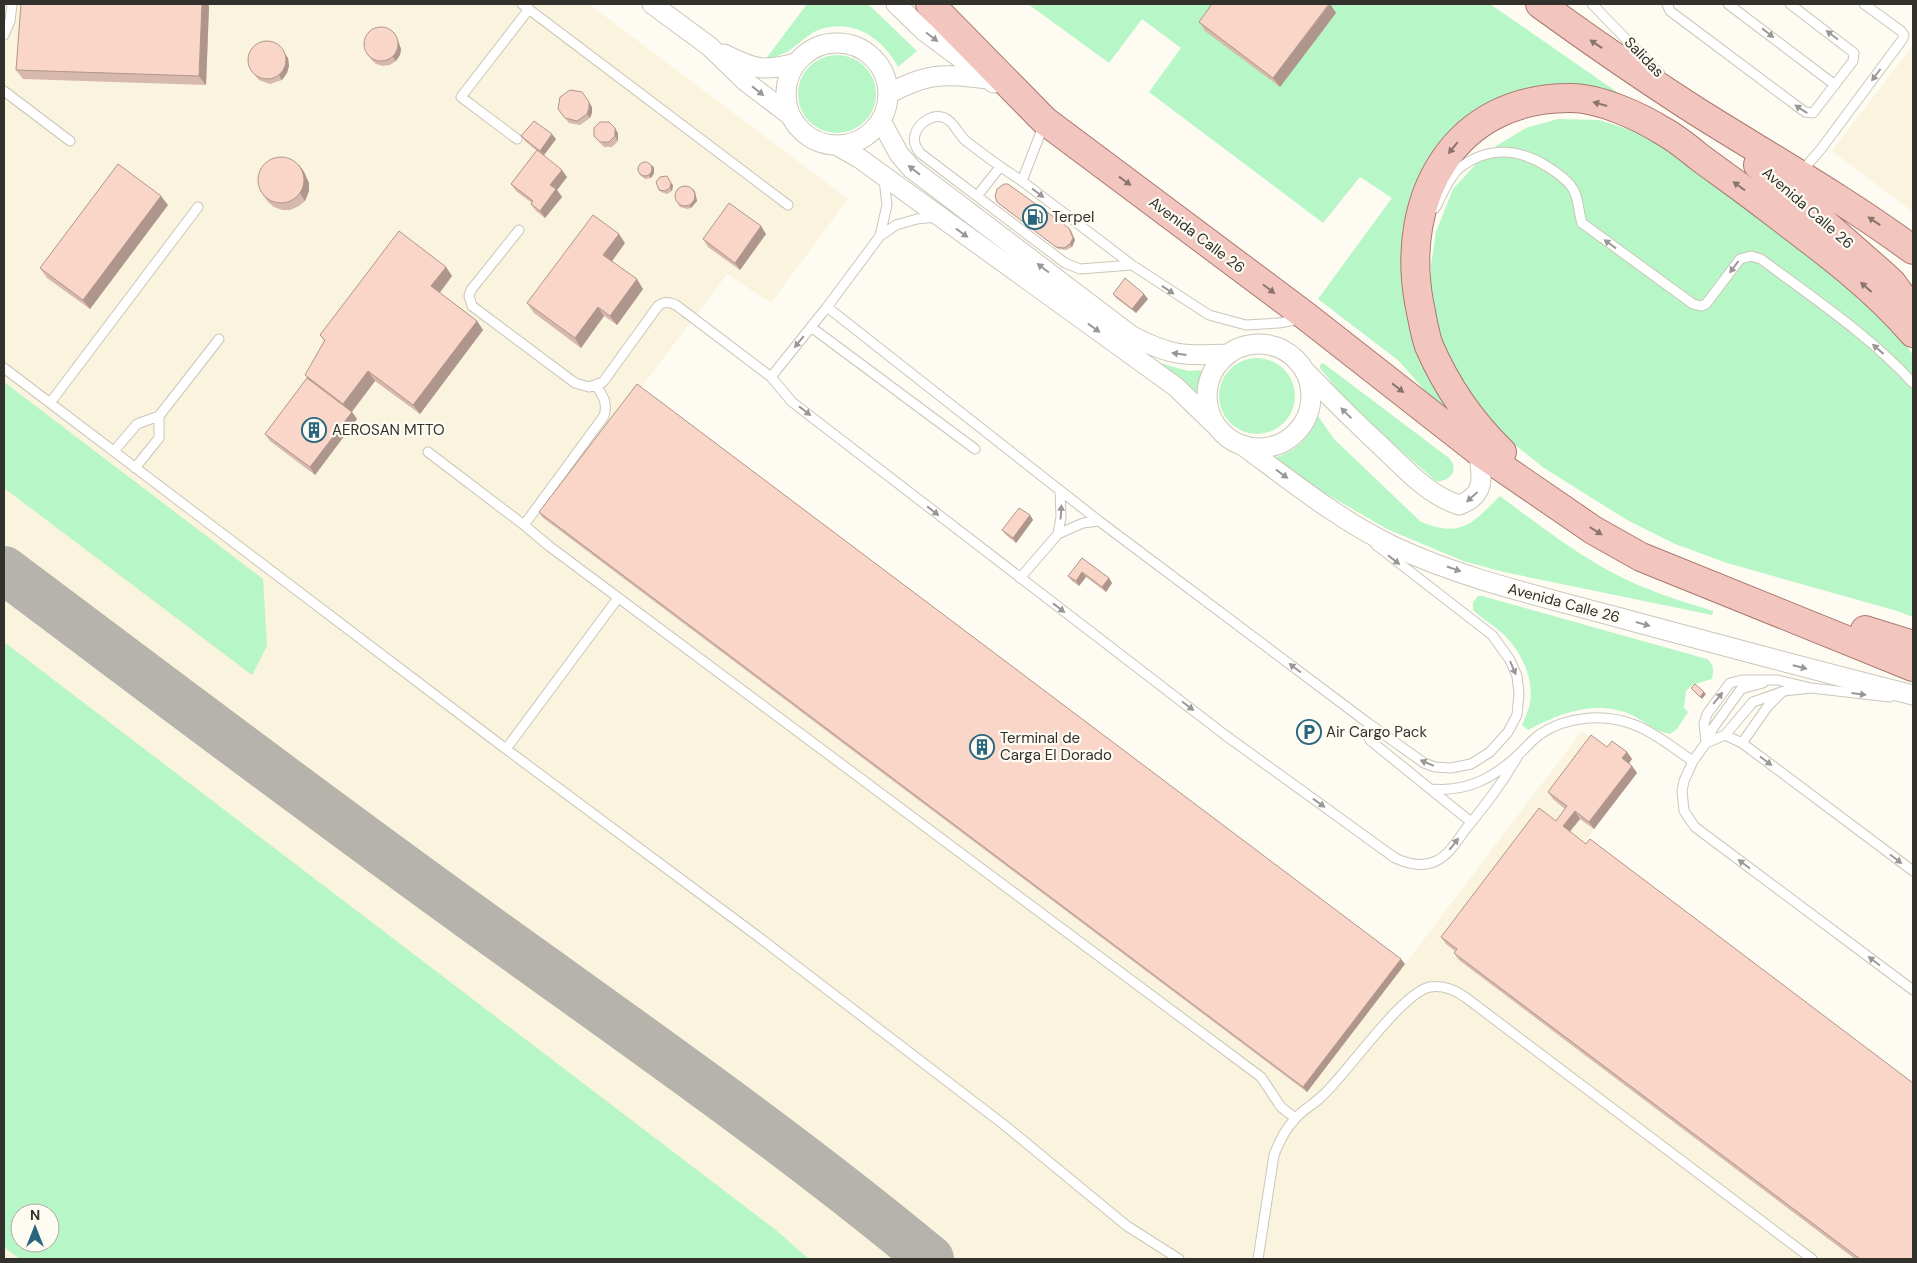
<svg xmlns="http://www.w3.org/2000/svg" width="1917" height="1263" viewBox="0 0 1917 1263" font-family="'DM Sans',sans-serif">
<style>
.built{fill:#faf3dd;fill-rule:evenodd}
.green{fill:#b7f6c6;fill-rule:evenodd}
.lines{fill:none;stroke-linecap:round;stroke-linejoin:round}
.taxiway{stroke:#b6b3ac;stroke-width:48}
.lane-casing{stroke:#cbc6b9;stroke-width:11}
.street-casing{stroke:#cbc6b9;stroke-width:21}
.primary-casing{stroke:#aa796f;stroke-width:30}
.lane{stroke:#fff;stroke-width:9}
.street{stroke:#fff;stroke-width:19}
.primary{stroke:#f2c6be;stroke-width:28}
.wall{fill:#d7b8ac}
.shaded-wall{fill:#af968c}
.building{fill:#fad6c8;stroke:#af968c}
.oneway{fill:#999896}
.oneway2{fill:#89746e}
.labels{text-anchor:middle;stroke-width:4.5;stroke-linejoin:round;paint-order:stroke}
.street-label{font-size:15px;fill:#33312c;stroke:#fefbf3}
.poi-label{font-size:15px;fill:#33312c;stroke:#fefbf3;text-anchor:start}
</style>
<rect width="100%" height="100%" fill="#fefbf3"/>
<path class="built" d="M4,4h585l259,195 -77,104 -44,-29 -86,114 764,576 177,-233 14,11 -2,87 -7,10 8,7 318,413h-1909zM20,1213h30v30h-30z
M1913,45v167l-81,-61z"/>
<path class="green" d="M807,4h61l49,47 -19,16c-16,-30 -46,-49 -80,-37 -11,5 -18,13 -28,20 -8,5 -16,7 -25,10z
M1028,4h462l137,95 -107,-3 -109,111 33,192 15,31 -60,-69 -81,-62 74,-101 -32,-21 -37,46 -174,-131 32,-44 -39,-29 -33,44z
M798 94a39 39 0 1 1 78 0a39 39 0 1 1-78 0Z
M1558,119l41,1 60,19 222,171 32,45v262l-16,-6 -170,-48 -52,-19 -48,-24 -83,-52 -39,-31 -38,-40 -24,-51 -10,-29 -2,-28v-24l5,-33 17,-43 35,-38 38,-23z
M1219 396a38 38 0 1 1 76 0a38 38 0 1 1-76 0Z
M1153,361l35,10 15,-1 -6,24z
M1323,363l126,95c11,11 1,25 -13,23l-83,-72 -33,-41v-3z
M4,382l259,197 4,67 -15,29 -248,-187z
M1318,416l16,23 87,83c40,16 51,2 79,-26 40,30 81,62 127,84 28,13 57,22 86,31v2l-1,2 -208,-43 -41,-11 -76,-32 -64,-37 -51,-33c26,-9 35,-19 46,-43z
M1478,596h4l225,63c7,5 7,13 5,20l-20,6 -6,6 -2,17 4,4 -11,17 -7,5c-14,-2 -26,-13 -38,-19 -35,-16 -73,-2 -104,15l-6,-5c3,-7 7,-15 8,-22 4,-25 -9,-52 -27,-69 -9,-9 -21,-15 -30,-24v-8z
M4,642l773,589 32,28h-789l-16,-12zM20,1213h30v30h-30z"/>
<g class="lines">
<path class="taxiway" d="M4,570c155,116 309,233 466,346 155,112 313,221 460,343"/>
<defs>
<path id="lane" d="M522,4l266,201
M1592,4l68,70
M1667,4l3,7 135,101 8,1 40,-52 1,-8 -64,-49
M1728,4l107,81
M4,35l6,-14 2,-17
M4,91l66,50
M1044,124l-22,57 110,84 77,50 37,10 33,-2 21,-4
M517,139l-56,-42 68,-88
M1801,172l20,-23 81,-109 2,-5 -3,-4 -37,-27
M1022,181c-19,-12 -38,-26 -56,-40 -8,-7 -12,-19 -21,-23 -12,-5 -27,5 -30,17 -2,7 1,13 5,18l145,110 15,6 52,-4
M977,196l23,-29
M1435,208c8,-14 14,-32 27,-42 28,-20 58,-17 86,1 8,5 17,11 23,19 8,10 7,25 11,37l111,81 8,2 5,-2 34,-45 11,-3 10,3c52,39 108,76 152,124
M519,230l-48,60 -2,6 3,10 103,77 14,4 14,-5 55,-76c6,-5 11,-4 18,-1l95,72 21,25 433,333 170,123c13,6 27,10 41,3 13,-6 21,-20 29,-31 21,-26 37,-46 54,-76
M880,236l7,-31 -3,-26
M827,307l272,214 269,202 56,40 11,4 16,1 20,-4 19,-12 18,-20 9,-17 2,-22 -2,-17 -7,-16 -18,-25 -116,-90
M811,327l164,122
M4,368l502,381 250,186 247,189 124,102 52,33
M771,377l56,-70 53,-71 16,-11 21,-6 20,-2
M50,403l148,-196
M114,451l23,-27 22,-8 60,-77
M428,452l96,73 25,21 712,531 20,30 14,11
M135,468l24,-30v-22
M524,525l80,-109c4,-13 -1,-20 -8,-31
M1058,534l3,-17 -1,-27
M1020,578l38,-44 25,-11 16,-2
M1811,688l-27,3 -31,11 -28,33 -19,8 -13,18 -9,20 -2,10 2,20 11,16 218,163
M1368,723l-1,12 4,6 100,81
M1725,735l17,8 171,128
M1706,742l7,-14 28,-39 22,-6
M1706,743l-2,-19 3,-10 23,-31 12,-3h36l33,8 79,9
M1742,743l26,-37 14,-14
M506,749l112,-151
M1431,789c35,3 61,-10 86,-33 8,-7 14,-15 22,-21 27,-19 65,-22 96,-10 21,8 39,24 58,36
M1258,1259l16,-104c5,-13 11,-26 21,-36 7,-9 18,-14 26,-22 25,-22 81,-105 109,-110 12,-2 25,3 35,10l347,262"/>
<path id="street" d="M652,4l57,42 36,35 46,35
M896,4l28,27 70,52
M786 94a51 51 0 1 1 102 0a51 51 0 1 1-102 0Z
M724,54c30,15 39,18 72,9
M888,94c41,-22 55,-20 100,-15
M881,121l18,33 13,15 220,167c39,20 52,20 95,18
M836,145l23,13 317,229 38,37
M1207 396a52 52 0 1 1 104 0a52 52 0 1 1-104 0Z
M1306,372c25,26 50,51 77,76 22,21 45,47 76,57 28,-10 23,-29 19,-54
M1242,445c49,36 97,75 151,101 70,33 147,50 220,70 100,27 200,54 300,79"/>
<path id="primary" d="M930,4l115,117 262,196 171,134 115,79 48,27 272,110
M1540,4c51,37 103,73 156,107 73,46 148,88 217,139
M1758,165l122,107 12,11 21,29
M1502,452c-31,-30 -56,-67 -73,-106 -5,-14 -7,-30 -10,-44 -19,-106 36,-205 152,-204 28,0 68,18 92,33 13,7 25,17 36,26 23,17 46,33 69,51 50,38 104,77 145,125
M1865,630l48,15"/>
</defs>
<use href="#lane" class="lane-casing"/>
<use href="#street" class="street-casing"/>
<use href="#primary" class="primary-casing"/>
<use href="#lane" class="lane"/>
<use href="#street" class="street"/>
<use href="#primary" class="primary"/>
</g>
<path class="wall" d="M1330,4l6,9 -56,74 -75,-56 -6,-9z
M209,6l-3,79 -183,-6 -7,-9z
M394,33l3,5 4,11 -1,6 -4,6 -6,4 -7,1 -7,-2 -5,-5 -4,-5z
M280,47l8,11 1,8 -2,7 -5,7 -12,4 -11,-4 -9,-11z
M592,107v6l-2,5 -10,7 -11,-2 -11,-14z
M618,133v8l-6,6h-8l-10,-11z
M521,136l35,3 -12,16 23,22 -10,13 5,7 -17,21 -9,-7 -5,-7 1,-1 -16,-12 -5,-7 26,-33 -12,-10z
M299,165l5,7 5,11v8l-4,10 -6,5 -9,4h-8l-8,-3 -6,-5 -5,-7z
M652,165l2,3v5l-3,5 -6,1 -5,-4 -1,-2z
M673,185l-1,6 -5,3 -6,-2 -2,-2z
M693,189l2,3 2,9 -6,7 -4,1 -7,-2 -2,-3z
M997,202l74,28 4,10 -3,7 -6,3 -8,-1 -59,-45z
M168,205l-78,104 -43,-31 -7,-10z
M766,234l-26,36 -32,-23 -5,-8z
M625,243l-13,18 31,28 -26,36 -13,-9 -23,32 -47,-35 -7,-10z
M446,267l6,9 -12,17 37,28 6,9 -63,84 -45,-33 -23,31 5,7 -42,56 -45,-34 -5,-7 43,-55 -3,-4 20,-33 -5,-7z
M1113,294l35,5 -12,14 -20,-15z
M539,512l866,452 -98,128 -765,-575z
M1030,515l3,5 -17,23 -10,-8 -4,-5z
M1082,558l27,20 3,5 -6,9 -20,-15 -7,9 -7,-5 -4,-5z
M1607,747l20,5 5,7 -3,5 3,2 5,7 -43,56 -14,-10 -10,12 343,428h-58l-396,-299 -5,-7 1,-2 -9,-7 -5,-7 115,-116 9,-12 -12,-10 -5,-7z"/>
<path class="shaded-wall" d="M202,4h6l1,2 -3,79 -7,-9z
M1330,4l6,9 -56,74 -7,-9z
M394,33l3,5 4,11 -1,6 -4,6 -4,-5z
M285,54l3,4 1,8 -2,7 -5,7 -3,-5z
M589,102l3,5v6l-2,5 -3,-4z
M615,128l3,5v8l-3,-5z
M552,134l4,5 -12,16 -4,-4z
M299,165l5,7 5,11v8l-4,10 -5,-8z
M652,165l2,3v5l-3,5 -2,-2z
M562,170l5,7 -10,13 5,7 -17,21 -5,-7 10,-26z
M671,183l2,2 -1,6 -2,-3z
M693,189l2,3 2,9 -6,7 -1,-3z
M161,196l7,9 -78,104 -7,-9z
M761,226l5,8 -26,36 -5,-7z
M1069,228l6,12 -3,7 -2,-3z
M619,234l6,9 -15,21 -7,-9z
M446,267l6,9 -15,20 -6,-10z
M637,279l6,10 -26,36 -7,-9z
M1144,294l4,5 -12,14 -4,-4z
M598,307l6,9 -23,32 -6,-10z
M477,321l6,9 -63,84 -7,-9z
M368,371l7,10 -25,33 -7,-10z
M352,412l5,7 -42,56 -5,-8z
M1030,515l3,5 -17,23 -3,-5z
M1082,572l4,5 -7,9 -3,-5z
M1109,578l3,5 -6,9 -4,-5z
M1704,692l2,2 -4,5 -2,-2z
M1627,752l5,7 -5,7 -5,-8z
M1632,766l5,7 -43,56 -5,-7z
M1575,811l5,8 -12,15 -5,-8z
M1401,959l4,5 -98,128 -4,-5z"/>
<path class="building" d="M21,4h181l-3,72 -183,-6z
M1212,4h117l-56,74 -74,-56z
M364 44a17 17 0 1 1 34 0a17 17 0 1 1-34 0Z
M248 60a19 19 0 1 1 38 0a19 19 0 1 1-38 0Z
M570,90l12,2 7,10v6l-2,6 -10,7 -12,-3 -7,-9 2,-12z
M534,121l18,13 -12,17 -19,-15z
M600,122h9l6,6v8l-6,6h-9l-6,-6v-8z
M537,150l25,20 -12,15 6,4 -16,22 -9,-7 2,-3 -22,-17z
M258 180a23 23 0 1 1 46 0a23 23 0 1 1-46 0Z
M638 169a7 7 0 1 1 14 0a7 7 0 1 1-14 0Z
M118,164l43,32 -78,104 -43,-32z
M667,176l4,7 -1,5 -5,3 -6,-1 -3,-8 4,-5z
M1004,184h4l61,44 4,10 -3,6 -6,4 -8,-1 -59,-45 -2,-6 2,-7z
M675 196a10 10 0 1 1 20 0a10 10 0 1 1-20 0Z
M729,203l32,23 -26,37 -32,-24z
M593,215l26,19 -16,21 34,24 -27,37 -12,-9 -23,31 -48,-35z
M399,231l47,36 -15,19 46,35 -64,84 -45,-34 -25,33 -38,-29 20,-35 -5,-5z
M1125,278l19,16 -12,15 -19,-15z
M307,378l45,34 -42,55 -45,-33z
M637,384l764,575 -98,128 -764,-575z
M1019,508l11,7 -17,23 -11,-8z
M1082,558l27,20 -7,9 -20,-15 -6,9 -8,-5z
M1695,684l9,8 -4,5 -9,-9z
M1591,735l16,12 5,-6 15,11 -5,6 10,8 -43,56 -14,-11 -12,15 23,18 4,-5 323,244v176h-53l-406,-306 3,-4 -16,-12 98,-129 17,13 11,-15 -19,-14z"/>
<defs><path id="oneway-solid" d="M-6-.8H1V-3.2L6.5 0L1 3.2V.8H-6Z" transform="scale(1.25)"/></defs>
<g class="oneway">
<use href="#oneway-solid" transform="translate(1768 33) rotate(38)"/>
<use href="#oneway-solid" transform="translate(1832 35) rotate(-143)"/>
<use href="#oneway-solid" transform="translate(932 37) rotate(37)"/>
<use href="#oneway-solid" transform="translate(1876 75) rotate(127)"/>
<use href="#oneway-solid" transform="translate(758 91) rotate(38)"/>
<use href="#oneway-solid" transform="translate(1801 109) rotate(-147)"/>
<use href="#oneway-solid" transform="translate(914 170) rotate(-142)"/>
<use href="#oneway-solid" transform="translate(1038 193) rotate(37)"/>
<use href="#oneway-solid" transform="translate(962 233) rotate(36)"/>
<use href="#oneway-solid" transform="translate(1610 244) rotate(-144)"/>
<use href="#oneway-solid" transform="translate(1734 267) rotate(127)"/>
<use href="#oneway-solid" transform="translate(1043 268) rotate(-143)"/>
<use href="#oneway-solid" transform="translate(1168 290) rotate(34)"/>
<use href="#oneway-solid" transform="translate(1094 328) rotate(36)"/>
<use href="#oneway-solid" transform="translate(799 342) rotate(129)"/>
<use href="#oneway-solid" transform="translate(1878 349) rotate(-139)"/>
<use href="#oneway-solid" transform="translate(1179 354) rotate(-172)"/>
<use href="#oneway-solid" transform="translate(805 411) rotate(38)"/>
<use href="#oneway-solid" transform="translate(1346 413) rotate(-136)"/>
<use href="#oneway-solid" transform="translate(1282 474) rotate(36)"/>
<use href="#oneway-solid" transform="translate(1472 497) rotate(138)"/>
<use href="#oneway-solid" transform="translate(933 511) rotate(38)"/>
<use href="#oneway-solid" transform="translate(1061 512) rotate(-86)"/>
<use href="#oneway-solid" transform="translate(1394 560) rotate(38)"/>
<use href="#oneway-solid" transform="translate(1454 569) rotate(19)"/>
<use href="#oneway-solid" transform="translate(1059 608) rotate(38)"/>
<use href="#oneway-solid" transform="translate(1643 624) rotate(16)"/>
<use href="#oneway-solid" transform="translate(1800 667) rotate(14)"/>
<use href="#oneway-solid" transform="translate(1295 668) rotate(-143)"/>
<use href="#oneway-solid" transform="translate(1513 668) rotate(67)"/>
<use href="#oneway-solid" transform="translate(1859 694) rotate(7)"/>
<use href="#oneway-solid" transform="translate(1718 698) rotate(-51)"/>
<use href="#oneway-solid" transform="translate(1188 706) rotate(37)"/>
<use href="#oneway-solid" transform="translate(1766 761) rotate(37)"/>
<use href="#oneway-solid" transform="translate(1427 763) rotate(-157)"/>
<use href="#oneway-solid" transform="translate(1319 803) rotate(36)"/>
<use href="#oneway-solid" transform="translate(1454 844) rotate(-52)"/>
<use href="#oneway-solid" transform="translate(1896 859) rotate(37)"/>
<use href="#oneway-solid" transform="translate(1744 864) rotate(-143)"/>
<use href="#oneway-solid" transform="translate(1874 961) rotate(-143)"/>
</g>
<g class="oneway2">
<use href="#oneway-solid" transform="translate(1596 44) rotate(-146)"/>
<use href="#oneway-solid" transform="translate(1600 104) rotate(-164)"/>
<use href="#oneway-solid" transform="translate(1453 148) rotate(129)"/>
<use href="#oneway-solid" transform="translate(1125 181) rotate(36)"/>
<use href="#oneway-solid" transform="translate(1739 186) rotate(-144)"/>
<use href="#oneway-solid" transform="translate(1874 221) rotate(-146)"/>
<use href="#oneway-solid" transform="translate(1866 287) rotate(-139)"/>
<use href="#oneway-solid" transform="translate(1269 289) rotate(37)"/>
<use href="#oneway-solid" transform="translate(1398 388) rotate(38)"/>
<use href="#oneway-solid" transform="translate(1596 531) rotate(32)"/>
</g>
<defs>
<symbol id="fuel-ring" viewBox="-11 -11 22 22"><circle r="9.5" fill="#fefbf3" stroke="#29657d" stroke-width="1.5"/><path d="M-5.5-6h7V0h2V4h1.3V-2.5L3-4.5l.8-.8L6-3V5H2.5V1h-1V6h-7ZM-4.2-4.7v3.2H.2V-4.7Z" fill="#29657d"/></symbol>
<symbol id="building-ring" viewBox="-11 -11 22 22"><circle r="9.5" fill="#fefbf3" stroke="#29657d" stroke-width="1.5"/><path d="M-4-6H4V6H1V3H-1V6H-4ZM-2.5-4.3h1.7v1.8h-1.7ZM.8-4.3h1.7v1.8H.8ZM-2.5-1h1.7V.8h-1.7ZM.8-1h1.7V.8H.8Z" fill="#29657d"/></symbol>
<symbol id="parking-ring" viewBox="-11 -11 22 22"><circle r="9.5" fill="#fefbf3" stroke="#29657d" stroke-width="1.5"/><path d="M-3.5-5.5H1a3.5 3.5 0 0 1 0 7H-1V5.5H-3.5ZM-1-3.4V-.6H.8a1.4 1.4 0 0 0 0-2.8Z" fill="#29657d"/></symbol>
</defs>
<g fill-rule="evenodd">
<use href="#fuel-ring" x="1021" y="203" width="28" height="28"/>
<use href="#building-ring" x="300" y="416" width="28" height="28"/>
<use href="#parking-ring" x="1295" y="718" width="28" height="28"/>
<use href="#building-ring" x="968" y="733" width="28" height="28"/>
</g>
<g class="labels">
<g class="street-label">
<text transform="translate(1644 57) rotate(46)" y="5">Salidas</text>
<text transform="translate(1808 208) rotate(41)" y="5">Avenida Calle 26</text>
<text transform="translate(1197 235) rotate(37)" y="5">Avenida Calle 26</text>
<text transform="translate(1564 603) rotate(15)" y="5">Avenida Calle 26</text>
</g>
<g class="poi-label">
<text x="1052" y="222">Terpel</text>
<text x="332" y="435">AEROSAN MTTO</text>
<text x="1326" y="737">Air Cargo Pack</text>
<text x="1000" y="743">Terminal de<tspan x="1000" dy="17">Carga El Dorado</tspan></text>
</g>
</g>
<rect width="1917" height="1263" fill="none" stroke="#33312c" stroke-width="10"/>
<g transform="translate(35 1228)"><circle r="24" fill="#fefbf3" stroke="#adaaa3"/>
<path d="M0-4L9 19L0 12L-9 19Z" fill="#29657d"/>
<text y="-8" font-size="14" font-weight="bold" text-anchor="middle" fill="#33312c">N</text>
</g>
</svg>
